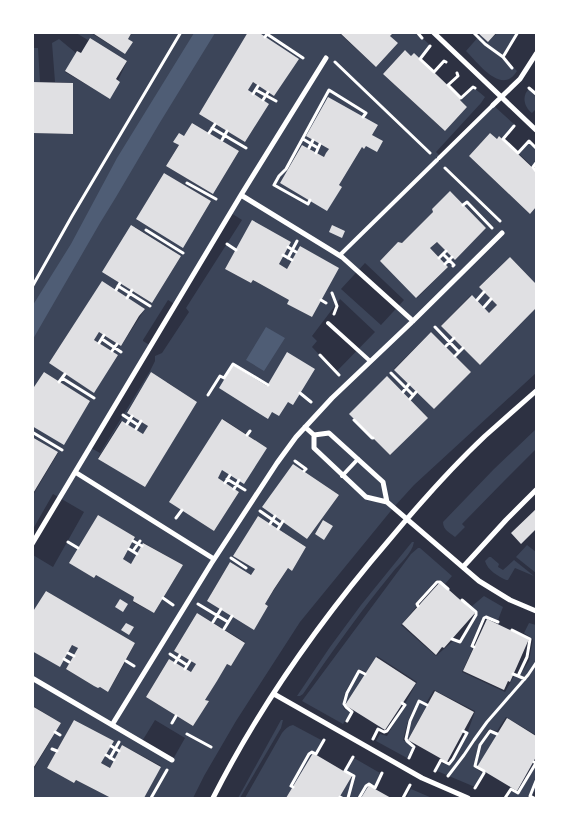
<svg xmlns="http://www.w3.org/2000/svg" width="569" height="831" viewBox="0 0 569 831" font-family="'IBM Plex Sans',sans-serif">
<style>
.green{fill:#3c4559;fill-rule:evenodd}
.water{fill:#4f5d75}
.building{fill:#e0e0e3}
.lines{fill:none;stroke-linecap:round;stroke-linejoin:round}
.path{stroke:#fff;stroke-width:3}
.service{stroke:#fff;stroke-width:4}
.minor{stroke:#fff;stroke-width:5}
</style>
<rect width="100%" height="100%" fill="#2d3142"/>
<path class="green" d="M76,33h15l34,21 8,-12 -5,-3 4,-6h116l-49,81 46,28 24,-38 -21,-14 5,-8 21,14 19,-29 -35,-34h81l37,34 22,-24 -8,-7 2,-2 -1,-1h26l14,13 -11,13 -9,-3 -6,-6 -22,24 62,57 22,-24 -7,-7 13,-13 12,10 -4,6 -45,49 4,4 53,-51 22,20 -12,14 -4,-3 -2,3 -7,-6 -21,23 61,58 6,-7v77l-26,-27 -31,30 18,18 -8,8 -18,-18 -30,31 39,39 56,-57v65l-122,112 -20,22 -94,115 -64,99 -32,55 -11,22h-49l17,-32 -39,-21 -12,23 -9,-5 12,-22 -39,-21 -27,48 27,15 2,-3 35,18h-75l-3,-1v-27l28,-47 -28,-17v-55l27,15 12,-21 6,3 -12,21 28,17 6,1 8,5 18,-31 9,-18 -89,-52 -13,22v-58l20,12 31,-55 -31,-18 -20,35v-34l25,-42 -25,-16v-11l33,14 24,-39 -46,-29 -11,18v-257l40,1v-51l-18,-1 -3,-39 7,-4 17,14 -11,19 45,26 17,-37 -37,-23 -2,2zM192,123l47,28 -26,43 -47,-28zM378,125l-14,23 -2,-1 -23,38 2,2 -14,23 -47,-27 22,-38 22,12 5,-8 -22,-13zM164,173l47,28 -16,27 -45,-1 -13,-7v-2zM450,192l36,36 -31,32 -18,-18 -7,6 18,19 -31,31 -37,-37 18,-18h4l31,-31 -1,-3zM231,213l11,7 -56,88 3,4 -27,41 -7,3v5l-5,10 -50,82 -9,-5 60,-102 -8,-5v-1l25,-40 8,5zM135,227l46,29 -29,47 -45,-28zM271,231l20,11 -12,22 8,5 13,-23 38,22 -26,49 -24,-13 1,-4 -36,-20 -2,3 -26,-14 11,-19zM365,263l39,37 -23,25 -40,-36zM102,282l43,27 -24,37 -22,-14 -5,8 24,15 -24,37 -45,-29zM340,299l35,33 -39,40 -24,-25 5,-6 -5,-5zM431,332l40,40 -37,37 -40,-40zM151,372c5,3 8,7 13,11l3,-1 29,20 -51,85 -47,-29 23,-37 22,13 5,-8 -21,-14zM387,377l40,40 -37,38 -40,-41zM223,419l44,29 -45,22 -4,8 21,14 -25,39 -44,-29zM293,464l46,31 -32,44 -44,-32zM98,515l37,22 -12,22 8,5 13,-21 39,22 -29,48 -21,-11 1,-5 -38,-22 -2,3 -24,-15zM258,516l48,31 -14,24 -4,-3 -23,36 3,2 -4,6 -53,-18 19,-32 21,13 4,-6 -21,-13zM323,520l10,6 -9,13 -9,-5zM197,613l48,29 -14,24 -4,-2 -22,36 3,1 -15,25 -47,-29 23,-38 22,13 5,-8 -22,-13zM155,720l30,18 -13,23 -31,-18z
M497,33h22l-16,24 14,14c-15,25 -39,-8 -51,-20l14,-16 8,7z
M33,48h5l2,34h-7z
M530,88l6,3v18l-4,4c-8,-6 -11,-18 -2,-25z
M527,142h4l5,4v17l-3,4 -15,-14z
M536,429v20l-31,31 -43,44 3,3 -10,10c-5,-4 -12,-7 -12,-15l51,-53z
M412,542h2c-2,12 -15,22 -22,31 -32,39 -61,80 -89,121l-3,2h-3l33,-49 31,-42z
M527,545l9,7v21l-20,-16z
M418,548h2l32,28 -7,8 -5,-4h-4l-21,24 2,2 -16,19 35,31 17,-15 7,3 16,-26 1,-6 -5,-6 12,-10 19,11 -5,13 -11,-4 -4,1 -13,29 3,2 -11,24 43,20 9,-16 4,2 11,-17 4,-22 -9,-6 5,-10 7,2v110l-30,-18 -9,14 -8,-2c-9,14 -14,22 -15,39h2l4,-23 10,-14 7,3 -20,35 5,4 -7,14 -38,-16 4,-8 9,2c11,-16 19,-35 25,-54l-41,-21 -8,13 -8,-3 -10,21 -5,19 10,7 -6,11 -31,-17 4,-7 7,2 30,-54 -40,-26 -11,16 -7,-3c-6,11 -20,27 -15,40l7,3 -8,12 -41,-23 109,-147z
M489,557h2l8,7 -1,3 5,3 11,-10 20,16 -19,-8 -7,12h-2c-8,-4 -18,-9 -21,-19z
M359,671l6,3 -20,31 2,-12z
M419,701l8,4 -19,35 -2,-1 4,-18z
M281,720h2l-2,8 -41,70h-2z
M293,725l30,16 -7,12h-3l-27,45h-41l37,-65c3,-4 6,-7 11,-8z
M354,758l26,15 -5,13 -6,-1 -8,13h-22l13,-22 -7,-5z
M536,764v25l-4,7h-2l1,-5 -3,5 3,2h-23l3,-7 8,3z
M411,789l21,9h-26z"/>
<path class="water" d="M194,33h21l-56,91 -43,73 -16,26 -67,116v-34l38,-61 46,-86z
M266,327l19,11 -21,33 -18,-11z"/>
<path class="building" d="M91,32h41l-4,7 5,3 -8,12z
M248,32h10l41,27 -25,37 -21,-14 -5,8 21,14 -24,38 -46,-28z
M339,32h52l1,2 -2,2 8,7 -22,24z
M477,32h20l-9,10z
M90,38l37,23 -11,18 4,3 -10,17 -45,-28 12,-20 4,2z
M405,50l6,6 3,-3 47,45 -1,2 7,7 -22,24 -62,-57z
M32,82l41,1v51l-41,-1z
M328,97l50,28 -6,10 11,6 -6,11 -11,-6 -2,3 -2,-2 -23,38 3,2 -15,24 -47,-28 22,-38 22,12 2,-4 3,-4 -23,-13z
M192,123l47,28 -26,43 -47,-28 13,-21 -6,-3 6,-9 5,3z
M490,133l7,6 2,-3 37,35v36l-6,7 -61,-58z
M164,173l47,28 -28,47 -47,-29z
M450,191l36,37 -31,32 -18,-18 -7,6 18,19 -32,31 -36,-37 18,-19 4,1 31,-31 -1,-3z
M252,220l39,22 -12,22 8,5 13,-23 39,22 -27,49 -25,-13 2,-4 -36,-20 -2,3 -26,-14z
M131,225l50,31 -29,47 -50,-31z
M332,225l13,6 -3,7 -13,-6z
M510,257l26,27v24l-56,57 -39,-39 31,-31 17,18 8,-8 -18,-18z
M102,281l43,28 -6,7 -18,30 -22,-14 -5,8 24,15 -24,38 -45,-30z
M431,332l40,40 -37,37 -40,-39z
M287,352l28,17 -22,36 -5,-3 -9,14 -7,-4 -4,7 -49,-31 14,-23 34,21z
M44,372l46,29 -26,44 -32,-19v-36z
M151,372l46,30 -52,85 -47,-28 24,-38 21,13 5,-8 -21,-13z
M387,376l41,42 -38,37 -41,-41z
M222,419l45,29 -23,36 -22,-14 -4,8 21,14 -25,39 -45,-29z
M32,437l26,15 -26,43z
M293,464l46,31 -32,44 -45,-32z
M536,509v20l-15,15 -10,-11z
M98,515l37,22 -12,22 8,5 12,-21 40,22 -29,48 -21,-12 1,-4 -38,-22 -2,3 -25,-15z
M258,516l48,31 -14,24 -4,-3 -14,21 -9,15 3,2 -14,24 -47,-29 23,-39 21,13 4,-6 -22,-13z
M323,520l10,6 -9,14 -9,-6z
M440,582l35,31 -31,35 -2,-1 -6,8 -34,-31z
M46,591l89,52 -27,49 -8,-5 -2,1 -4,-2 -28,-17 12,-21 -6,-3 -12,22 -28,-16v-38z
M120,599l8,5 -5,8 -8,-5z
M197,613l48,30 -14,23 -4,-2 -10,17 -12,19 4,1 -16,25 -47,-29 23,-38 22,13 5,-8 -22,-13z
M487,619l42,20 -19,43 -2,-1 -4,9 -41,-19z
M126,623l8,4 -5,8 -8,-5z
M376,657l40,26 -31,47 -40,-25z
M435,691l39,21 -27,50 -39,-22z
M32,706l29,17 -29,47z
M507,718l29,18v21l-19,34 -40,-24z
M74,720l40,21 -13,22 9,5 12,-23 39,22 -17,31h-33l-35,-18 -2,3 -27,-15z
M313,753l39,23 -13,22h-53z
M369,785l6,4 16,9h-30z"/>
<g class="lines">
<path class="path" d="M417,32l5,6
M473,32l12,12 18,13 15,-25
M265,37l2,-3 36,24
M430,46l-10,13 14,13 10,-11 2,1
M503,57l9,11
M335,62l95,91
M457,73l1,3 -10,9 13,13 12,-11 2,1
M529,88l7,6
M256,90l20,11
M253,94l5,-8
M263,100l5,-8
M514,126l-11,13 15,14 11,-12 7,7
M212,128l34,20
M209,133l6,-9
M303,139l15,9
M222,140l5,-9
M309,148l4,-8
M316,153l4,-9
M536,163l-3,4 3,4
M445,168l55,53
M187,183l29,16
M310,200l-2,4 -34,-19 5,-9 7,-7 43,-79 37,23 -3,4
M463,205l4,-3 25,26
M146,230l37,23
M227,244l9,6
M288,247l8,5
M443,254l11,11 -1,1
M283,255l9,5
M288,258l9,-17
M439,258l7,-7
M445,264l7,-7
M118,286l32,20
M32,287l40,-71 109,-184
M116,290l4,-7
M332,293l5,13 -3,8
M127,298l5,-8
M321,300l5,3
M477,300l7,-8
M484,307l7,-8
M435,327l24,25
M102,339l19,13
M99,343l5,-8
M446,346l8,-8
M112,351l5,-7
M320,355l19,20
M455,356l8,-8
M391,373l22,22
M62,378l32,20
M224,378l9,-14 35,21
M59,382l6,-8
M403,392l6,-8
M300,393l11,9
M208,395l12,-19 4,2
M410,399l6,-7
M123,415l15,10
M354,420l18,18h1
M127,424l5,-8
M136,429l5,-8
M32,432l30,18
M247,435l3,-4
M295,461l11,8 -2,2
M227,479l18,11
M225,483l5,-8
M234,489l5,-9
M260,511l20,14
M176,518l6,-8
M270,524l5,-8
M278,529l5,-8
M133,541l9,5
M68,542l10,6
M129,549l8,5
M133,551l7,-10
M231,558l15,10
M163,598l10,7
M198,604l30,18
M418,606l-1,-2 20,-22h3l8,7
M213,622l8,-13
M224,629l8,-13
M512,630l18,9 -3,18 -9,19 7,3
M452,639l8,3 16,-27v-3l-14,-12
M474,647l-2,-1 12,-28 2,-1 12,5
M68,653l6,3
M170,654l17,11
M64,659l5,3
M126,661l8,5
M175,663l5,-8
M185,669l5,-8
M513,674l5,2
M347,721l5,-9 -6,-5 -2,-3 3,-11 12,-22 6,3
M172,723l4,-7
M55,732l5,3
M187,734l24,13
M373,739l5,-10 6,3 3,-1 18,-26 -3,-2
M111,746l8,5
M52,749l5,2
M106,755l8,5
M110,758l9,-16
M409,758l5,-11 -7,-6 -1,-2 4,-18 9,-20 8,4
M435,771l6,-11 8,4 4,-5 14,-26 -4,-2
M448,776l16,-21 10,-15 13,-18 41,-47 8,-12
M293,787l-2,-1 18,-32 3,-2 4,2 8,-14
M475,788l9,-15v-2l-9,-5 5,-21 10,-14 7,3
M340,797l2,1
M151,798l16,-28
M348,798l6,-22 -9,-5 8,-14
M359,798l7,-12 3,-2 6,4 7,-15
M403,798l7,-13
M505,798l6,-9 7,4 18,-30 -2,-1
M534,798l-4,-2 6,-15"/>
<path class="service" d="M439,158l54,-53
M340,255l97,-95
M328,323l42,38
M342,476l16,-17"/>
<path class="minor" d="M433,32l103,98
M493,105l27,-26 16,-25
M241,195l101,62 71,64
M305,427l9,8 15,-2 54,49 4,20 -21,-5 -52,-49v-13
M75,472l139,87
M387,502l92,79 31,19 26,11
M32,544l209,-349 85,-137
M463,567l43,-47 30,-30
M32,678l140,82
M274,694l148,84 46,20
M112,725l99,-161 66,-101 19,-26 36,-39 81,-77 89,-88
M213,798c47,-93 109,-180 177,-259 30,-36 61,-71 95,-103 17,-15 34,-30 51,-45"/>
</g>
<rect width="569" height="831" fill="none" stroke="#ffffff" stroke-width="68"/>
</svg>
